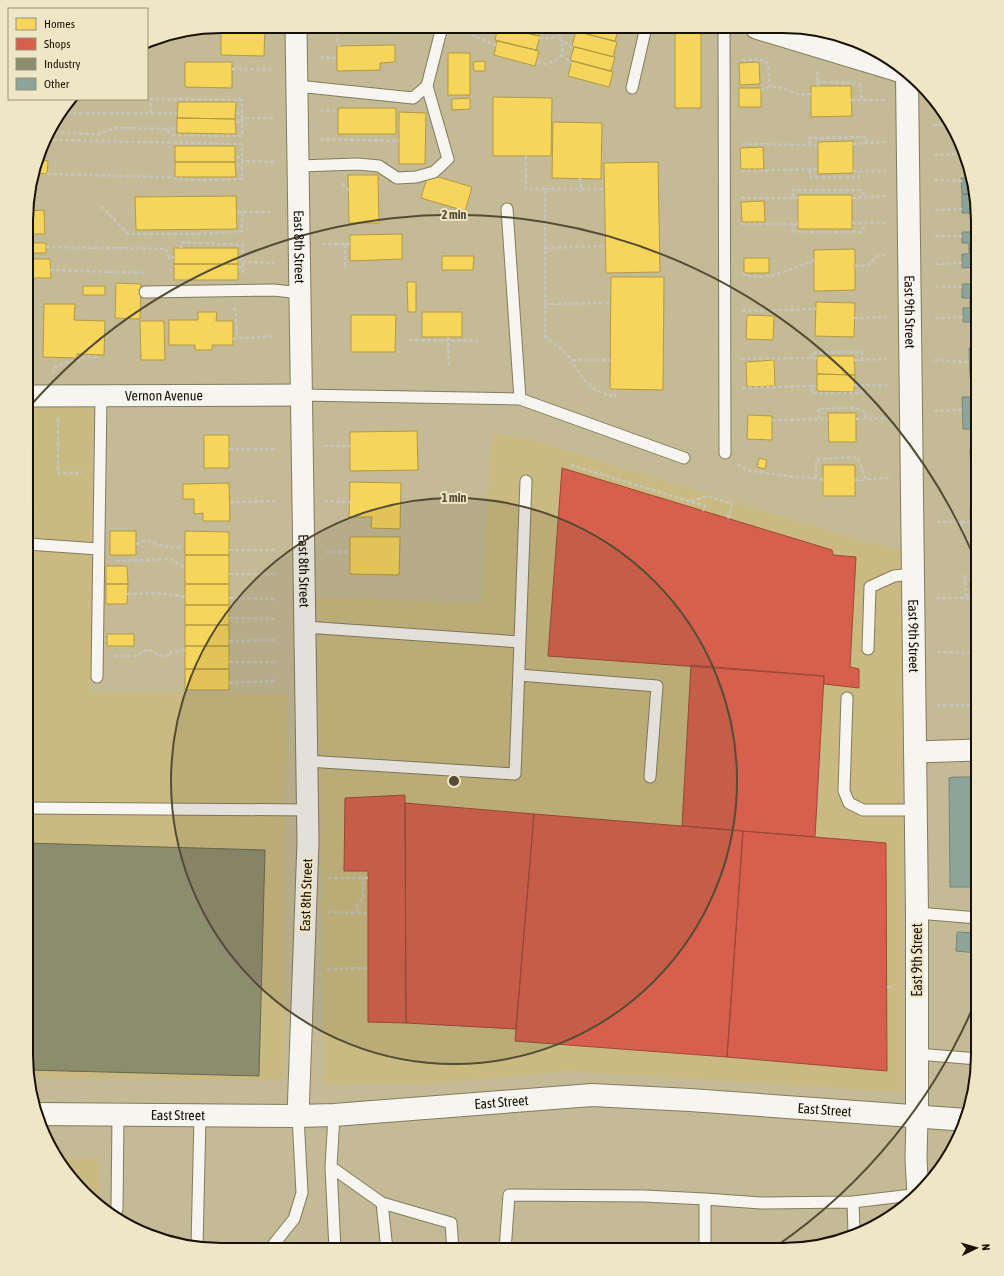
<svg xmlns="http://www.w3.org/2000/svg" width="1004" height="1276" viewBox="0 0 1004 1276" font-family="'Asap Condensed',sans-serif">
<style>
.built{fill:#caba81}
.homes{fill:#f6d55c;stroke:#b39a40}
.shops{fill:#d6604d;stroke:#9d4836}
.industry{fill:#8c8c6e;stroke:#69674d}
.building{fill:#8ca499;stroke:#7b8477}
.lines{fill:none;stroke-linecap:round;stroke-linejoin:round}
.lane-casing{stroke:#837b5e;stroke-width:13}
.street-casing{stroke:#837b5e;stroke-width:23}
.secondary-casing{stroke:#837b5e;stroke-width:24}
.path{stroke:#c7c4ba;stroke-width:2.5;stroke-dasharray:4 2;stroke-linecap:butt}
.lane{stroke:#f6f5ef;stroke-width:11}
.street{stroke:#f6f5ef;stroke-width:21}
.secondary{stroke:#f6f5ef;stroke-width:22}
.ring{fill:none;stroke:#544c34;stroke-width:2}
.labels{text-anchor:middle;stroke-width:4;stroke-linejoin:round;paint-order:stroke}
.street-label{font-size:14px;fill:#181100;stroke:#efe6c6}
.rim{fill:none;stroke:#181100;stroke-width:2}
.centre{fill:#544c34;stroke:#efe6c6;stroke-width:2}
.ring-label{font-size:12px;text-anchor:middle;font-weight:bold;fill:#544c34;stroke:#efe6c6;stroke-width:4;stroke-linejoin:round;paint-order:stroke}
</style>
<rect width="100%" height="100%" fill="#c4ba96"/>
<path class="built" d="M27,406l66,1 -3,285 197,2 -3,386 -255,-3 -3,-21z
M492,433l37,6 213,66 161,47 -1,540 -335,-21 -143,13 -100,1 -6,-488 163,6z
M55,1157l44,2v46l-25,-21z"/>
<path class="homes" d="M221,26h44l-1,30 -43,-1z
M498,27l42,9 -4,14 -41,-10z
M502,27h38l-2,9z
M575,27h44l-4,14 -41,-10z
M675,27h26v81h-26z
M576,31l41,11 -4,15 -41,-11z
M497,41l42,10 -4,15 -41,-11z
M395,45v17l-15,1v7l-43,1v-25z
M574,47l41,10 -4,14 -41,-11z
M448,53h22v42h-22z
M485,61v10h-11l-1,-9z
M572,61l41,11 -4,15 -41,-11z
M185,62h47v26l-47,-1z
M759,62l1,22 -20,1 -1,-22z
M811,86h40l1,30 -41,1z
M739,88h22v19h-22z
M493,97l59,1 -1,58h-58z
M470,98v11l-18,1v-11z
M178,102h58l-1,17 -58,-1z
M338,108h58v26h-58z
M399,112l27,1 -1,51h-26z
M177,118l58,1 1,15 -59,-1z
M553,122l49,1 -1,56 -49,-1z
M47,139l-1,16h-5z
M853,141v32l-35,1v-32z
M175,146h60v16h-60z
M763,147l1,22h-23l-1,-21z
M40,160l8,1 -1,13 -12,-1z
M175,162h60l1,15h-61z
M658,162l2,110 -54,1 -2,-110z
M428,174l44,13 -7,24 -44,-13z
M348,175h30l1,48h-30z
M798,195h54v34h-54z
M236,196l1,33 -101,1 -1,-33z
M764,201l1,21h-23l-1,-20z
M44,210l1,24h-17v-23z
M402,234v25l-52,2v-26z
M28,243h18v10h-18z
M174,248h64v16h-64z
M855,249v41l-41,1v-41z
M442,256h32l-1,14h-31z
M744,258h25v15h-25z
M28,259h22l1,19h-23z
M174,264h64v16h-64z
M611,277h53l-1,113 -53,-1z
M407,282h9v30h-8z
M116,283l25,1 -1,35 -25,-1z
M83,286h22v9h-22z
M816,302l39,1 -1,34 -39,-1z
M44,304h31l-1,16 31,1 -1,34 -27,-1v4l-34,-1z
M198,312h19l-1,9h17v24h-21v5h-17v-5h-26v-25h29z
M422,312h40v25h-40z
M351,315h45l-1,37h-44z
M747,315l27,1 -1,24 -27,-1z
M140,321h24l1,39h-24z
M817,356h37l1,19 -38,-1z
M774,360l1,26 -28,1 -1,-25z
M817,374l38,1 -1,17 -37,-1z
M828,413h28v29h-27z
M748,415l24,1v24l-25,-1z
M417,431l1,39 -68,1v-39z
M204,435h25v33h-25z
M759,458l8,2 -2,9 -8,-2z
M823,465h32v31h-32z
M350,482l51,1 -1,46 -29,-1 1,-11h-23z
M229,483l1,38h-27v-8l-9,1v-15h-11v-15z
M110,531h26v24h-26z
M185,531l44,1v23h-44z
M350,537h50l-1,38 -49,-1z
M185,555h44v29h-44z
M106,566h21l1,18h-22z
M106,584h22l-1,20h-21z
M185,584h44v21h-44z
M185,605h44v20h-44z
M185,625h44v21h-44z
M107,634h27v12h-27z
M185,646h44v23h-44z
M185,669h44v21h-44z"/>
<path class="shops" d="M562,468l270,82 1,5 23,2 -6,110 9,2v19l-35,-4v-8l-276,-20z
M691,665l133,11 -9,161 -133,-11z
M405,795l1,228 -38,-1v-151h-24l1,-73z
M405,803l129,11 -18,215 -110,-6z
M534,814l209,17 -16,226 -212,-16z
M743,831l143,12 1,228 -160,-14z
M758,1248l41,1 -41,1z"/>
<path class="industry" d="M26,843l239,7 -6,226 -231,-6 -2,-14 2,-69h-2z"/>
<path class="building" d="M961,145l5,12h-5z
M961,178h11l2,16h-12z
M962,194h12l3,19h-15z
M962,232h16v16l-9,1v-6h-7z
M978,248v19l-16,1v-14h7v-5z
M962,284h16v20h-8v-6h-8z
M970,304h8v18h-15v-14h7z
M969,348h9v29h-8z
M962,397h16v32h-15z
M970,449h8v27h-7z
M970,508h8v32l-7,1z
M978,581v36h-6l-2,-35z
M978,637v34h-6l-1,-33z
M973,687h5v36h-5z
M954,777h24v110h-28l-1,-109z
M957,932l21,1v20l-22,-2z"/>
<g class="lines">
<defs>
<path id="lane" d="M724,27l1,426
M297,86l116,12 14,-12
M632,88l14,-61
M298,166l60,-2 21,2 18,12 19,-1 18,-5 14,-13 -21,-73 15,-59
M507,209l13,190
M145,292l129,-2 26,3
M301,395l219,4 164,59
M27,544l71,5
M305,627l215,15
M868,649l2,-62 24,-11 19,-2
M519,675l138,11 -7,91
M97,677l4,-281
M847,698l-3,93 5,12 14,7h52
M307,761l208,13 11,-293
M26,808l282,2
M917,913l61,5
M917,1054l61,5
M334,1115l-3,52 51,36 69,20 2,27
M331,1167l4,83
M382,1203l5,47
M114,1218l3,-9 1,-93
M854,1232l-1,-30 67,-8
M197,1247l3,-131
M269,1250l25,-31 8,-26 -4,-77
M505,1250l4,-55 135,1 61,3
M705,1250v-51l56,4 92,-1"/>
<g id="street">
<path id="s1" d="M296,26l12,816 -10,274"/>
<path d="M756,28l149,45"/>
<path id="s2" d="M27,396l274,-1"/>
<path d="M915,752l63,-2"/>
<path d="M917,1117l-1,42 2,37"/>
</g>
<g id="secondary">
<path id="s3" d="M907,76l10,837v204"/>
<path id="s4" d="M36,1114l262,2 36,-1 258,-20 98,5 277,20"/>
</g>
</defs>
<use href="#lane" class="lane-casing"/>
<use href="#street" class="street-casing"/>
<use href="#secondary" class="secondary-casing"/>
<path class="path" d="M334,26l5,20
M477,27l-3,9 22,9
M487,27l11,3
M565,27l10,6
M539,38h13l6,-2
M559,39l14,9
M561,55l11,8
M320,57l17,1
M742,60h20l6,3 2,24
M537,62l9,2 10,-4 5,-5 2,-7 -7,-21
M232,69h42
M817,71l1,15
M817,82l38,1
M860,83l2,17
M761,90c13,-8 24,0 37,4 4,1 9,0 13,0
M851,100h34
M320,111h18
M61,113h90v-14l91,1v18h32
M151,113h26
M236,113h6
M236,122h6
M933,125l20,1
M165,129l13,-1
M49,132l49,2 17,-6 50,1 8,6 69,1v-18
M320,139l79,2
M47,140l195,4v17l32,1
M742,144l75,1
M852,144l34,-2
M810,145l-1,-7 57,-1 1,6
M934,155l27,-1
M526,156v33h19v147c8,8 18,13 25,22 4,5 6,11 10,16 10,15 19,18 35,23v-7
M236,157h6
M236,165h6
M810,170v7h49v-6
M741,171l77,-2
M853,171h33
M47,174l114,3 36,3 45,-1v-18
M580,178l1,11
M934,180l28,1
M342,183l7,8
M545,189h60
M741,198h57
M793,198v-8h68l5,7
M852,198l34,-2
M101,206l27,28h65l49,-3v-19
M935,210l27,-1
M237,212h37
M852,223h34
M741,224h57
M794,224l-1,7 14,1h54l5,-9
M935,236h27
M322,244h28
M345,244v25
M46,247l120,2 3,9 5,-1
M181,248v-6l62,3v17l31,1
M545,248l60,-2
M238,259h5
M935,264l27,-1
M855,266l13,-1 9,-9 9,-1
M238,267h5
M50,270l97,3
M243,273v-11
M742,273c16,12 55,-6 72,-13
M935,287h27
M545,304l66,-1
M233,308l3,3 1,27
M742,311l74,-2
M854,318l33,-1
M935,318l28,-1
M448,337l1,29
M233,339l42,-3
M409,340l72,1
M812,358v-5l50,-1v8
M741,359l76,-1
M572,360h38
M854,360l33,-1
M934,360l36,2
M54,373l-1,-5 15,-6 10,-1 8,-5 10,1v-2
M854,385h34
M812,386h5
M742,388l70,-2v7h50v-8
M934,411l28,-1
M58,418v55h24
M819,419l-1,-10 33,-1 12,2 3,8
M856,419l32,-1
M772,420l56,-1
M324,446h26
M229,449h47
M738,464l7,6 50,7 21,1 7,2
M571,465l134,41 -2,5
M816,478v-17l4,-2 35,-2 3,2 8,20
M855,480l34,-2
M324,501l26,1
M691,501l17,-5 24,8 -4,15
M230,502l46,-1
M937,522h34
M961,522l2,12 9,10 6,-1
M136,544c15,-6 13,-2 27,2 6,2 14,1 20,1
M229,550h47
M326,552h24
M116,561l55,-2 14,9
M229,574h47
M965,575l1,23
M127,594l30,-1 28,4
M229,598l48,1
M936,598h35
M229,618l47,1
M229,641l48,-1
M937,652l34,1
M115,656h22l6,-5 6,-1 4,1 6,5 11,-1 1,-3 14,-2
M229,662h48
M229,683l47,-2
M937,705h36
M328,878h40
M327,912l41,1
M358,913l-1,-8 6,-7v-20
M327,969l41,-1
M887,987h7"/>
<use href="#lane" class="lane"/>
<use href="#street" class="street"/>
<use href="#secondary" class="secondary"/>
</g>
<circle cx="454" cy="781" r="283" fill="#544c34" fill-opacity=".12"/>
<g class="ring">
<circle cx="454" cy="781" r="283"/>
<path d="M977 998A566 566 0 0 1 775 1247M30 406A566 566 0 0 1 977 564"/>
</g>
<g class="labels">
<g class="street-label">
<text dy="5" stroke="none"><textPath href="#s1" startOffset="221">East 8th Street</textPath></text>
<text dy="5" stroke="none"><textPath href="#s3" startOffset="236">East 9th Street</textPath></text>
<text dy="5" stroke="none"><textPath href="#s2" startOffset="137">Vernon Avenue</textPath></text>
<text dy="5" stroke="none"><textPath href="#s1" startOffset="545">East 8th Street</textPath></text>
<text dy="5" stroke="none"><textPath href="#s3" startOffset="560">East 9th Street</textPath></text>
<text transform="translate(306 895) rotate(-88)" y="5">East 8th Street</text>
<text transform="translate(917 960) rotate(-90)" y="5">East 9th Street</text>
<text dy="5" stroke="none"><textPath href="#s4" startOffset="466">East Street</textPath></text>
<text dy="5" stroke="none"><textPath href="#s4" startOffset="790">East Street</textPath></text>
<text dy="5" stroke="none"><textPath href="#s4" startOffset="142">East Street</textPath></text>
</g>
</g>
<path d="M0 0H1004V1276H0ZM221 33H783A188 188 0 0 1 971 221V1055A188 188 0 0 1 783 1243H221A188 188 0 0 1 33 1055V221A188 188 0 0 1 221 33Z" fill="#efe6c6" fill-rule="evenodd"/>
<path class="rim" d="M221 33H783A188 188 0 0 1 971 221V1055A188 188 0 0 1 783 1243H221A188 188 0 0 1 33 1055V221A188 188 0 0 1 221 33Z"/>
<circle cx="454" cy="781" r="6" class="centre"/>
<g class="ring-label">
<text x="454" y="219">2 min</text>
<text x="454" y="502">1 min</text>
</g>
<rect x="8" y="8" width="140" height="92" fill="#efe6c6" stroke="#999177"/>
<rect x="16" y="18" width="20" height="12" fill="#f6d55c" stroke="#999177"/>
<text x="44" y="28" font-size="12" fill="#181100">Homes</text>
<rect x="16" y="38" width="20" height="12" fill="#d6604d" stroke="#999177"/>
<text x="44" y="48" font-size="12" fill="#181100">Shops</text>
<rect x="16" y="58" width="20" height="12" fill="#8c8c6e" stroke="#999177"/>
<text x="44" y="68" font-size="12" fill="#181100">Industry</text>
<rect x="16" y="78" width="20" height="12" fill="#8ca499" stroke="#999177"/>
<text x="44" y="88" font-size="12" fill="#181100">Other</text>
<g transform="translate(976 1248) rotate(85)" stroke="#efe6c6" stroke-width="3" paint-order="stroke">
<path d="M0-3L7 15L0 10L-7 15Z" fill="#181100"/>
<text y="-6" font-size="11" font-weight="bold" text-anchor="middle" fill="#181100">N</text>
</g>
</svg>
